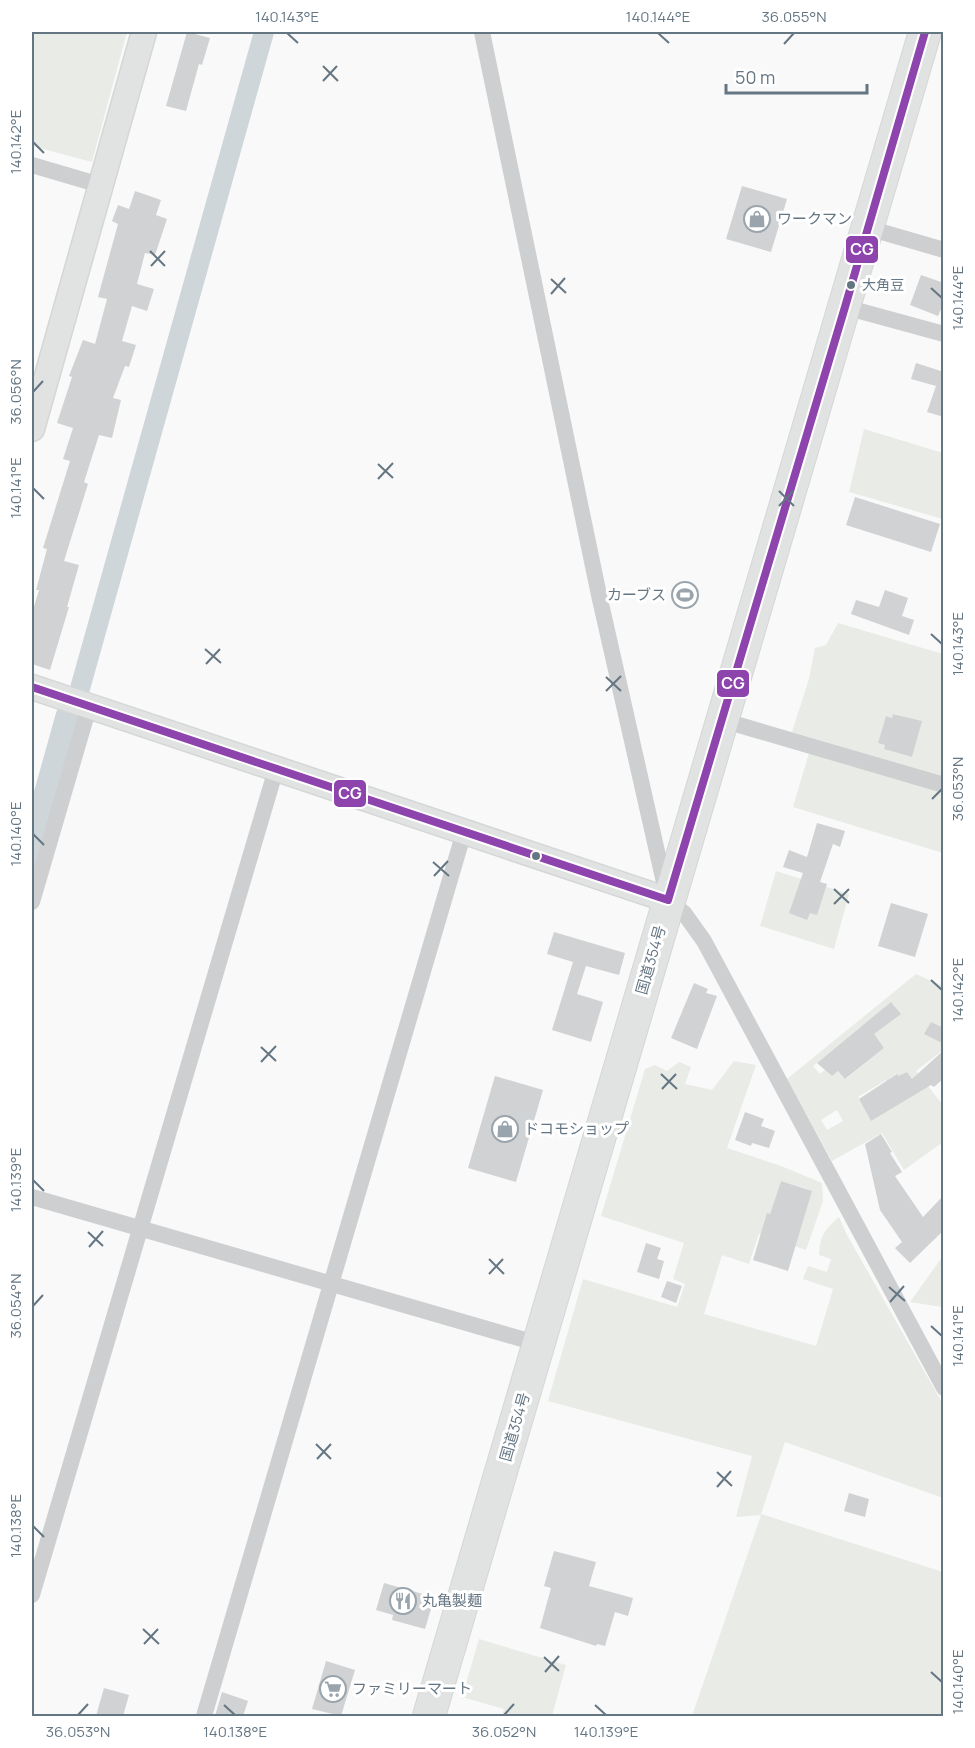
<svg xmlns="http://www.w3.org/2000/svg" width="975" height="1748" viewBox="0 0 975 1748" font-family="Manrope,'Noto Sans JP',sans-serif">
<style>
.green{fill:#e8ebe6;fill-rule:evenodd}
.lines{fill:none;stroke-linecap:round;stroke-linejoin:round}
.canal{stroke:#ced6d9;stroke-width:20}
.river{stroke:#ced6d9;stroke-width:33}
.building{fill:#d0d2d3}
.secondary-casing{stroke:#d5d6d7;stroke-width:27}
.highway-casing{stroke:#d5d6d6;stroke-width:34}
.street{stroke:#cecfd0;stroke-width:16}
.secondary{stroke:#e1e2e2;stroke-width:24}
.highway{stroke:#e1e2e2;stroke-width:32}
.bus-1-casing{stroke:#fff;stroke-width:12}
.bus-1{stroke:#8e44ad;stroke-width:8}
.ticks{fill:none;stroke:#657683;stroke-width:2}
.bus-dot{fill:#657683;stroke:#fff;stroke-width:2}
.labels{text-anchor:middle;stroke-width:6;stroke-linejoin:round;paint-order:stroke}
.bus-label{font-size:14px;fill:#657683;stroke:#fff;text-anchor:start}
.poi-label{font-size:15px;fill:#657683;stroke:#fff;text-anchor:start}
.street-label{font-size:15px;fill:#657683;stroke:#fff}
.line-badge{stroke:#fff;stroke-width:2}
.badge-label{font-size:16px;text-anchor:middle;font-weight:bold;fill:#fff}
.neatline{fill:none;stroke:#657683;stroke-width:2}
.ticks-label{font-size:15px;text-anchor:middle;fill:#657683}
</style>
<rect width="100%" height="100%" fill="#f9f9f9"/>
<path class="green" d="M32,32h95l-35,130 -60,-16z
M864,429l79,24v66l-94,-27z
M838,623l105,31v123l-151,-45 17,-53 6,-31 11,-3zM894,714l27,7 -9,36 -28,-8 1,-4 -7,-2 8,-27 6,2z
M809,753l134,39v61l-150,-46z
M776,871l73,23 -15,55 -74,-23z
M916,974l27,12v42l-12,-6 -6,12 17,9 1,-3v10l-27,21 27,34v37l-39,28 -22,-37 -50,28 -45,-82zM889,1004h4l7,10 -22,16 -6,-12zM862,1026l22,22 -38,31 -8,-8 -6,5 -7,-6 -5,4 -7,-8zM907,1072l11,16 -18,11 -11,-20 7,-5 2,2zM886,1080l12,20v4l-27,17 -13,-24zM837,1110l6,11 -16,9 -6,-10z
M734,1061l22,4 -29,83 54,18 41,17 1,18 -17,49 -47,-16 -10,30 -27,-9 -18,59 112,32 17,-57 -30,-10 5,-13 19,6 4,-13 -12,-4c1,-19 5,-25 20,-38l8,18 97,171 -1,92 -158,-56 -24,72 182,58v144h-251l69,-201 -25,2 16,-61 -204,-55 35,-122 94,28 8,-23 -12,-5 11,-36 -83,-27 44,-147 10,-4 12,6 12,-9 12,5 -6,17 27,6zM781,1181l26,8 -15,47 -22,-22z
M943,1256l-1,51 -32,-5z
M479,1639l87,26 -14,51h-50l2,-7 -42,-12z"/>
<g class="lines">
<path class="canal" d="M72,717l192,-685"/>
<path class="river" d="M32,860l40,-143"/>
</g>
<path class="building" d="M187,32l23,6 -8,27 -3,-1 -13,47 -20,-5z
M742,186l45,13 -16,53 -45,-13z
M135,191l26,9 -5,15 11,4 -12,36 -10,-2 -8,31 17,5 -7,22 -15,-5 -10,35 14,4 -7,22 -4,-1 -12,32 8,2 -9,38 -13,-3 -15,47 4,2 -24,77 15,4 -12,42h2l-19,63 -18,-6v-51l7,-23h-3l11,-41 -4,-1 27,-87 -7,-2 10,-31 -16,-5 15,-46 -3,-1 14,-36 12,4 12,-45 -9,-2 20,-73 -6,-3 6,-16 11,4z
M921,275l23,8v20l-6,13 -28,-11z
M916,363l28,9v45l-17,-5 9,-26 -25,-7z
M855,497l85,27 -9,28 -85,-27z
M885,590l23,8 -6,18 12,4 -5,15 -58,-21 5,-14 23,7z
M893,714l29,7 -10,36 -28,-8 1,-4 -7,-2 8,-27 6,2z
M817,823l28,8 -5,16 -7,-3 -13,38 7,2 -10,31 -7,-2 -3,7 -18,-7 14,-40 -20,-6 6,-17 18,7z
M891,903l37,11 -13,43 -37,-11z
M554,932l71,21 -6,22 -33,-9 -9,28 26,8 -12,40 -39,-12 21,-68 -26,-8z
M694,983l14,6 -2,4 11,3 -20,53 -26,-11z
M891,1002l10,12 -27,20 10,14 -39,31 -7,-8 -6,5 -15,-13z
M931,1022l13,6v16l-20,-10z
M944,1050v28l-10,9 -3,-2 -60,36 -12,-22 38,-25 1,2 9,-4 5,7z
M495,1076l48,14 -27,92 -48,-14z
M745,1112l19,7 -3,7 14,5 -6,17 -17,-5 -1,3 -16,-6z
M881,1134l11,18 -2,1 12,19 -7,4 28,41 21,-22v35l-34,33 -15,-15 7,-6 -22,-32 -15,-66z
M781,1181l31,10 -24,80 -35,-11 14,-47 3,1z
M646,1243l15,5 -4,11 7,2 -5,18 -22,-7z
M667,1281l15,5 -6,17 -15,-6z
M849,1493l20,6 -4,18 -21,-6z
M554,1551l42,11 -7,24 44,12 -5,18 -13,-4 -10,34 -8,-2 -1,2 -56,-18 11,-40 -7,-2z
M384,1583l46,13 -3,11 4,2 -6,20 -33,-9 1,-5 -17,-5z
M326,1661l29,9 -14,46 -29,-7z
M104,1688l25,7 -6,21h-27z
M222,1692l26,9 -5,15h-28z"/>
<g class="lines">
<defs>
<path id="secondary" d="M32,429l112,-397
M32,687l636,213"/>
<path id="highway" d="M429,1716l496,-1684"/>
</defs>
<use href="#secondary" class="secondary-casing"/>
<use href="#highway" class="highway-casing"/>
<path class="street" d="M482,32l117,563 69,305 16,13 20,28 240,447
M32,165l68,20
M868,228l76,22
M845,307l99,27
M722,720l222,65
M32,902l57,-195
M32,1197l507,147
M32,1595l244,-826
M204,1716l260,-884"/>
<use href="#secondary" class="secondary"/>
<use href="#highway" class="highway"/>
<defs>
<path id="bus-1" d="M32,687l636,213
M668,900l177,-593 80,-275"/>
</defs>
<use href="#bus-1" class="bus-1-casing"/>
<use href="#bus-1" class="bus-1"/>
</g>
<path class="ticks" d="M287,33l11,10M658,33l11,10M784,44l10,-11M323,66l15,15M323,81l14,-15M33,142l11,11M150,251l15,15M151,266l14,-15M551,279l15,14M931,288l11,10M551,294l14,-16M33,392l10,-11M378,464l15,14M378,479l15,-16M33,488l11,11M779,491l15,15M779,506l14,-15M931,634l11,10M205,649l16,14M206,664l14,-15M606,677l15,14M606,691l15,-15M932,799l10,-10M33,834l11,11M433,862l16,14M434,876l14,-15M834,889l15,14M834,904l15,-15M931,980l11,10M261,1047l15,14M261,1062l15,-16M661,1074l16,15M662,1089l14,-15M33,1180l11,11M88,1232l15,14M89,1247l14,-16M489,1259l15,15M489,1274l14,-15M889,1287l16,14M890,1302l14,-16M33,1306l10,-11M931,1326l11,10M316,1444l15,15M317,1459l14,-15M717,1472l15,14M717,1487l14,-16M33,1526l11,11M143,1629l16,15M144,1644l14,-15M544,1657l15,14M545,1672l14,-16M931,1672l11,10M224,1705l11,10M595,1705l11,10M78,1715l10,-11M504,1715l10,-11"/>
<defs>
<symbol id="shop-ring" viewBox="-11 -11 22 22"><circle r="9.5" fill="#fff" stroke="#99a4ac" stroke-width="1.5"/><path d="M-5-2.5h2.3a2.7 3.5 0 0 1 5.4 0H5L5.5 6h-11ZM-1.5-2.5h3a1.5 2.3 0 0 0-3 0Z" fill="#99a4ac"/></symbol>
<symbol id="stadium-ring" viewBox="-11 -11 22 22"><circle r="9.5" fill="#fff" stroke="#99a4ac" stroke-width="1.5"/><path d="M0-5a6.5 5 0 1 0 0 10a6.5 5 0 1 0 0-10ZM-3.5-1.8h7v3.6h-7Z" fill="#99a4ac"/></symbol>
<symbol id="restaurant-ring" viewBox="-11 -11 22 22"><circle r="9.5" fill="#fff" stroke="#99a4ac" stroke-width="1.5"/><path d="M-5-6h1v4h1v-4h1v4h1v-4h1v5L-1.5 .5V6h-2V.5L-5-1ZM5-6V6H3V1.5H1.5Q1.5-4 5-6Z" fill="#99a4ac"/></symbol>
<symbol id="supermarket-ring" viewBox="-11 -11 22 22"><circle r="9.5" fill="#fff" stroke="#99a4ac" stroke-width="1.5"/><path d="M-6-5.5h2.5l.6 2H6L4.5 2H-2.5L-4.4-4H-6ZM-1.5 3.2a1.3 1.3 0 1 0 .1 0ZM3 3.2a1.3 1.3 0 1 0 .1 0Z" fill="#99a4ac"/></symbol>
</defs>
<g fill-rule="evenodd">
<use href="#shop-ring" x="742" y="204" width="30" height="30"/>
<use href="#stadium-ring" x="670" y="580" width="30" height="30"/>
<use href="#shop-ring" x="490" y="1114" width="30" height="30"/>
<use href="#restaurant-ring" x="388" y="1586" width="30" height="30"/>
<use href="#supermarket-ring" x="318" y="1674" width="30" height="30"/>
</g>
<g class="bus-dot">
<circle cx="851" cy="285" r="5"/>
<circle cx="536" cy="856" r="5"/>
</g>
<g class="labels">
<g class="bus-label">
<text x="862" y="290">大角豆</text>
</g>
<g class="poi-label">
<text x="777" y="224">ワークマン</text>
<text x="666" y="600" text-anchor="end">カーブス</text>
<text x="524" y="1134">ドコモショップ</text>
<text x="422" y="1606">丸亀製麺</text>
<text x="352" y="1694">ファミリーマート</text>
</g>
<g class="street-label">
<text transform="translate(651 960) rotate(-74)" y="5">国道354号</text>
<text transform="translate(515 1427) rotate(-74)" y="5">国道354号</text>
</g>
</g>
<g class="line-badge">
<rect x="845" y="235" width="34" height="29" rx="6" fill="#8e44ad"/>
<rect x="716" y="669" width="34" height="29" rx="6" fill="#8e44ad"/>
<rect x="333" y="779" width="34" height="29" rx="6" fill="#8e44ad"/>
</g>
<g class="badge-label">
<text x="862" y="255">CG</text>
<text x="733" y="689">CG</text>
<text x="350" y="799">CG</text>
</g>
<rect width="975" height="1748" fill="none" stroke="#ffffff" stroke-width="66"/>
<path d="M726 84v9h141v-9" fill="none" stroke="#657683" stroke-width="3"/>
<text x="735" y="84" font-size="18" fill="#657683" stroke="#ffffff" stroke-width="4.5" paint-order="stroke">50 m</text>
<rect x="33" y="33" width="909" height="1682" class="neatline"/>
<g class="ticks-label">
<text x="287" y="22">140.143°E</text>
<text x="658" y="22">140.144°E</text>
<text x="794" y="22">36.055°N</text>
<text transform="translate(16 142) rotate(-90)" y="5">140.142°E</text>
<text transform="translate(958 298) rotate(-90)" y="5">140.144°E</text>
<text transform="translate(16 392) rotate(-90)" y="5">36.056°N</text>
<text transform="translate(16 488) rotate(-90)" y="5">140.141°E</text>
<text transform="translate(958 644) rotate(-90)" y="5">140.143°E</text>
<text transform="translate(958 789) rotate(-90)" y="5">36.053°N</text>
<text transform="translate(16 834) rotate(-90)" y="5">140.140°E</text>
<text transform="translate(958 990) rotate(-90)" y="5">140.142°E</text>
<text transform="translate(16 1180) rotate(-90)" y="5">140.139°E</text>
<text transform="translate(16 1306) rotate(-90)" y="5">36.054°N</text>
<text transform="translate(958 1336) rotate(-90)" y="5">140.141°E</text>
<text transform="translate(16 1526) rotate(-90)" y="5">140.138°E</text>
<text transform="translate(958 1682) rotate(-90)" y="5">140.140°E</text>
<text x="78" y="1737">36.053°N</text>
<text x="235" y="1737">140.138°E</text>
<text x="504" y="1737">36.052°N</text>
<text x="606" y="1737">140.139°E</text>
</g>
</svg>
